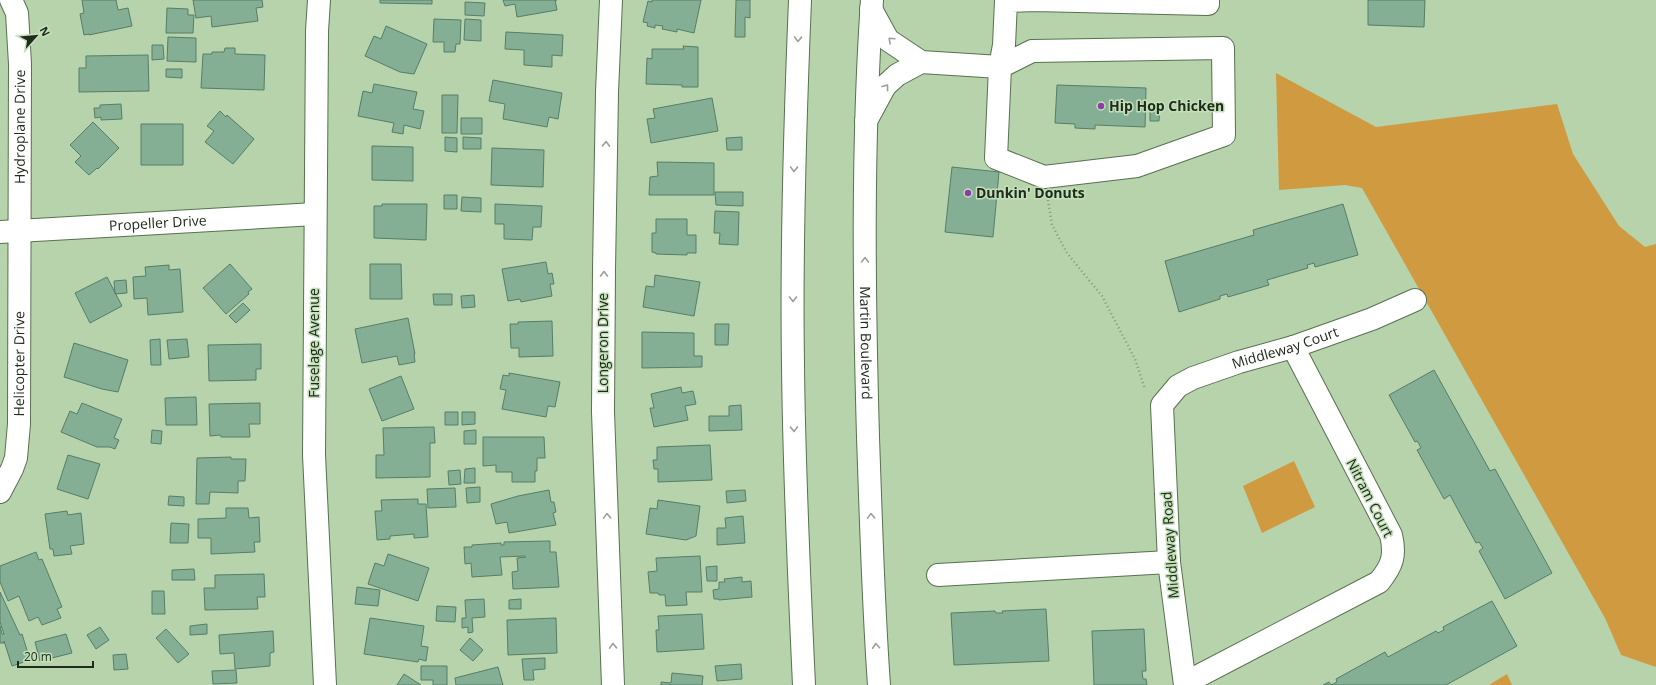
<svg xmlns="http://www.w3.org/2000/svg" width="1656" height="685" viewBox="0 0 1656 685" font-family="'Open Sans',sans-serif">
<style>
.green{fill:#cf9a40}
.building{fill:#84af95;stroke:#557e66}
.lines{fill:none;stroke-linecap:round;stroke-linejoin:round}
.minor-casing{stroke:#58714f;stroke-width:24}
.major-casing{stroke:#58714f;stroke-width:24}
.path{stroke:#839a7b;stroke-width:2.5;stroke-dasharray:1 3;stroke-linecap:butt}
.minor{stroke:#fff;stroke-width:22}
.major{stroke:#fff;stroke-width:22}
.oneway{stroke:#9ba099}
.poi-dot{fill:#903ba9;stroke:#c3e0b9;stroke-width:1.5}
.labels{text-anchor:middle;stroke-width:3;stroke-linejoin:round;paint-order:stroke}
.poi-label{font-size:14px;font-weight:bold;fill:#202b1c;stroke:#c3e0b9;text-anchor:start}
.street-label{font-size:14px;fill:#202b1c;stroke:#c3e0b9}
</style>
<rect width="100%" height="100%" fill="#b6d3ac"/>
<path class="green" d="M1276,73l100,54 181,-23 16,50 46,72 26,21 11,-3v423l-35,-12 -16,-37 -243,-430 -17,-3 -66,5z
M1294,461l21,46 -53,26 -19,-47z
M1507,674l5,11h-23z"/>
<path class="building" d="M82,0h34l2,10 10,-2 4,18 -43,9v-1l-5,1 -4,-21 4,-1z
M193,0h69l1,7 -7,1 2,13 -46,6 -1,-11 -15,2z
M380,0h52v4l-52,-1z
M503,0h54h-2l2,10 -40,7 -2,-13 -10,2z
M652,0h49l-7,33 -17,-4v3l-15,-3 1,-3 -8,-1v3l-8,-2 1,-3 -5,-1 5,-21 4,1z
M736,0h14v18l-5,-1v20h-10z
M1368,0h57l-1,27 -56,-2z
M465,2l20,1 -1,13 -19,-1z
M167,8l21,1v6h6l-1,18h-27z
M434,19l27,1 -1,24h-4l-1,8h-11v-10h-11z
M465,19l16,1v21l-17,-1z
M386,26l41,18 -13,30 -14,-2 -35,-16 9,-20 7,3z
M506,32l57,3 -1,21 -10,-1v12l-28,-2v-15l-19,-1z
M168,37l28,1v24l-29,-1z
M152,45h11l1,14 -12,1z
M683,46l15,1v40h-16v-2l-36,-1 1,-26 5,1v-10h32z
M225,48h10v6l30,1 -1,35 -63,-2 2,-34h9v-2h12z
M148,55l1,36 -70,1v-24h7v-12z
M166,69h16v9l-16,-1z
M493,80l69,13 -4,26 -9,-2 -2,10 -44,-8 2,-15 -16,-3z
M374,84l43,8 -4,17 11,2 -4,18 -16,-4 -1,9 -11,-2 2,-9 -36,-7 5,-25 9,2z
M1057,85l89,3 -1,39 -50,-2v4l-20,-1v-4l-20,-1z
M442,95h16l-1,38h-15z
M712,98l6,33 -67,12 -4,-24 8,-1 -2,-9z
M121,104l1,15 -21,1v-3l-6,1 -1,-10h6v-3z
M1150,105h10l-1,16h-9z
M220,111l6,6 1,-2 27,24 -21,25 -28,-22 9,-11 -7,-5z
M461,118h21v16h-21z
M93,122l26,26 -21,21 -1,-1 -8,7 -14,-13 6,-6 -11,-11z
M141,124h42v41h-42z
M445,137l12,1v14l-12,-1z
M463,137l18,1v11h-18z
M742,137v13h-15l-1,-12z
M372,146l41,1v34l-41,-1z
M492,148l52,2 -1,37 -52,-2z
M657,162l57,1v32h-65l1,-18 8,-1z
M952,167l47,5 -6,65 -48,-5z
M715,192h28v14l-27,-1z
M444,195h13v14h-13z
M462,197l19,1v14l-20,-1z
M382,204h45l-1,36 -52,-2v-32h8z
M495,204l47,2 -1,21h-8l-1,13 -28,-1v-15h-9z
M1343,204l15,51 -43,12 -1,-4 -7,2 1,3 -41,12 2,5 -41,12 -1,-3 -7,2v3l-41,13 -14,-51 89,-26 -1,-5z
M715,211l24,1 -1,33 -19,-1 1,-11h-6z
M656,219h31v16h9v18h-9v2l-31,-1v-1l-4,-1v-19h4z
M546,262l2,12 4,-1 2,11h-4l2,12 -31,6 -1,-3 -12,2 -6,-32z
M230,264l22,25 -4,3 1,2 -23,20 -23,-26z
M370,264h31l1,35h-32z
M169,265v5l11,-1 3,43 -35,3 -1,-17 -13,1 -1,-22 13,-1 -1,-9z
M655,275l45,7 -6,34 -51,-9 3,-21 8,1z
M107,277l15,29 -32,17 -15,-30z
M126,280l1,13 -12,1 -1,-13z
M433,294h19v11h-18z
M474,295l1,12 -13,1 -1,-12z
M243,303l7,7 -14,13 -7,-7z
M408,318l7,36h-1l1,8 -16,3 -2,-9 -35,7 -7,-34z
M552,321l1,35 -34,1v-9h-8l-1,-24h8v-2z
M715,324h14l-1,21h-13z
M642,332l52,1v23h8v11l-60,1z
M160,339l1,26h-10l-1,-25z
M187,339l2,18 -20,2 -2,-19z
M74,343l54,17 -10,32 -16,-3 -38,-12z
M261,344v25h-5v11l-47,1 -1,-36z
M1434,370l56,101 5,-2 57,104 -47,26 -26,-48 4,-3 -4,-6 -3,1 -26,-48 -6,4 -27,-49 4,-2 -2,-4 -2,-3 -2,1 -26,-47z
M509,373l51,9 -5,25 -7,-1 -2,11 -44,-8 4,-19 -6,-1 3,-14 6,1z
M401,376l13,33 -32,12 -13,-32z
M681,387l1,6 11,-2 3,13 -11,2 3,14 -34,7 -4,-19h4l-3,-14z
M196,397l1,28h-31l-1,-27z
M82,403l40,16 -8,19 5,2 -4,9 -5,-2h-13l-36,-15 9,-21 7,3z
M260,403v21h-11l1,13h-29l-1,-2 -10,1 -1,-32z
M741,405l1,25 -33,1v-15h20v-10z
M445,412h13v13h-13z
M462,412h13v12l-13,1z
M434,427l1,16h-5v34l-54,1v-23h8l-1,-27z
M152,430l10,1 -1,13 -10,-1z
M476,430v14h-12v-13z
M483,437h61l1,21h-8v13h-2v11h-23v-10h-16v-7l-13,1z
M710,445l2,35 -54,2v-13h-4l-1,-9h4v-13z
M68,455l32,9 -12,35 -31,-10z
M231,457v2h15l-1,22h-7v12l-28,-1 -1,12h-13l1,-46z
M475,468v15h-11l1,-14z
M460,470l1,14 -12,1 -1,-14z
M480,487v15l-13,1 -1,-15z
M455,488l1,19 -28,1 -1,-19z
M549,490l2,12h3l2,10 -3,1 3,12 -47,8 -2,-11 -11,2 -5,-20 27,-8z
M745,490l1,11 -19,2 -1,-12z
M169,496l15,1v9l-16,-1z
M418,499v5h8l2,33 -14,1v-4l-24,2v3l-13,1 -2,-29h7l-1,-11z
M658,500l42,6 -4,30 -10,4 -40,-6 4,-26 7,1z
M226,508h22l1,10 10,-1 1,25h-6l1,10 -44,2v-16h-13v-19l28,-1z
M67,511l1,4 13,-2 3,31 -14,2 2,8 -18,2 -1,-7h-3l-5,-35z
M743,516l2,27 -28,2v-17h9l-1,-10z
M171,523l18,1 -1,19h-18z
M550,541v11h6l3,35 -46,2 -1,-17 6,-1 -1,-13 9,-1 -1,-1 -25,1 2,18 -30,2 -1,-14 -6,1 -1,-17h8v-2l29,-2v2h3v-3z
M36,552l3,8 3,-1 20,48 -5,2 4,9 -19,7 -4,-8 -9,4 -10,-25 -11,5 -8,-19v-16z
M388,554l41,14 -11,33 -50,-17 7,-21 9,3z
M700,556l2,36h-16l1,13 -21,1 -1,-11h-6l-1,-2h-8l-2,-21 9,-1 -1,-13z
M717,566v15h-10l-1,-14z
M194,569l1,11h-23v-10z
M264,574l1,23h-8l1,12 -53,1 -1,-22h11v-13z
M742,577v5l9,-1 1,16 -33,3v-1h-5l-1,-9 6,-1v-7h6l-1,-3z
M357,587l23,3 -2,16 -23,-2z
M152,591h12l1,23h-13z
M0,592l20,43 2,-1 8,26 -18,6 -8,-25v2h-4v-17l2,8h2l-4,-12z
M484,599l1,18 -13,1 1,14 -5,1v-6l-6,1v-10h4l-1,-18z
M521,599v10h-12v-9z
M1492,601l25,45 -71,39h-123l6,-3 2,3 6,-3 -1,-3 49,-27 3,5 48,-26 2,2 6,-3 -1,-3z
M437,606l19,1 -1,15 -19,-1z
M1046,609l3,52 -95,4 -3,-52 44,-2 1,2h7l-1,-2z
M702,614l2,35 -47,3 -1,-22h3l-1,-14z
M370,618l54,8 -3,20 7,1 -2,14 -7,-2 -1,3 -54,-8z
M556,618l1,35 -49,2 -1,-35z
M207,624v10l-17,1v-9z
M100,627l9,13 -13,9 -9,-14z
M166,629l23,25 -11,9 -22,-25z
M1144,629l2,42h-4l1,8h3l1,6h-53l-2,-54z
M273,631l1,21 -4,1v13l-35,3 -1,-16 -14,1 -1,-19z
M66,634l6,19 -32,8 -5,-19z
M470,638l13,12 -10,11 -13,-11z
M126,654l2,15 -14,1 -1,-15z
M545,658v11l-12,1 1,10h-10l-2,-21z
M741,664l1,15 -25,2 -2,-15z
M421,666h26v19h-14v-5h-12z
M498,667l5,18h-47l-1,-7z
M236,670l1,13 -24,1 -1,-13z
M672,673l31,3 -1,9h-41v-3l10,1z
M404,674l17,11h-24z"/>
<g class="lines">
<defs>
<g id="minor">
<path d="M319,0l-2,31 -3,424 11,230"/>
<path d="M611,0l-4,92 -3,177 -1,143 10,273"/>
<path d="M871,9l17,31 33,22 79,5 4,-22 2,-44 28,-1 174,4v-4"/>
<path d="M1223,48l1,87 -87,31 -93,11 -48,-19 4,-91 32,-16z"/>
<path d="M866,121l19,-35 12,-11 24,-13"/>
<path id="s1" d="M0,232l315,-18"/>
<path id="s2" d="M0,492l12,-23 4,-11 3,-34 1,-360 -3,-51 -6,-13"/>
<path d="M938,575l231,-13"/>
<path d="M1185,683l194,-101c13,-16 17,-26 12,-47l-98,-188"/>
<path id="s3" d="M1185,685l-16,-123 -7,-157 16,-19 15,-8 46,-16 54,-15 79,-28 43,-19"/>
</g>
<g id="major">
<path d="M800,0c-5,122 -9,243 -7,365 1,107 6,213 11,320"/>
<path id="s4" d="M872,0c-10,146 -8,292 -4,437 3,83 5,165 11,248"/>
</g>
</defs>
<use href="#minor" class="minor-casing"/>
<use href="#major" class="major-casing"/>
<path class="path" d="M1048,200l4,25 15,28 35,43 33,63 10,30"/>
<use href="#minor" class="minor"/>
<use href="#major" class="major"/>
</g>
<defs><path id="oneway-chevron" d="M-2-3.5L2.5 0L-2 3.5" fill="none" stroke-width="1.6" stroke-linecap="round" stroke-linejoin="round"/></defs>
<g class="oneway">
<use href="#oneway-chevron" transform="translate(798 39) rotate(92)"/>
<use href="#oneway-chevron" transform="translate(891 40) rotate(-137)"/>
<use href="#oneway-chevron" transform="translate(886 87) rotate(-53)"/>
<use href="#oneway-chevron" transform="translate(606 144) rotate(-89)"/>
<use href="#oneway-chevron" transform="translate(794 169) rotate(92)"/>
<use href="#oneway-chevron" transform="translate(865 260) rotate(-89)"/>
<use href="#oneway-chevron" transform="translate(604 274) rotate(-90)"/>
<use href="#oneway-chevron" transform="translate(793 299) rotate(90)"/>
<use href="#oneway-chevron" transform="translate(794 429) rotate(88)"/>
<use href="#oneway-chevron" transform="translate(607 516) rotate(-92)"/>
<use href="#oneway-chevron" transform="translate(871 516) rotate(-92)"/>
<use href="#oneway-chevron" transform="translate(613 646) rotate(-92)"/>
<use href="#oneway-chevron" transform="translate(876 646) rotate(-94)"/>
</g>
<g class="poi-dot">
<circle cx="1101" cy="106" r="4"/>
<circle cx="968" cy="193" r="4"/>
</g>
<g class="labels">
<g class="poi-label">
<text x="1109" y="111">Hip Hop Chicken</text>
<text x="976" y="198">Dunkin' Donuts</text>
</g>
<g class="street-label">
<text dy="5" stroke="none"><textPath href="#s2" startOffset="369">Hydroplane Drive</textPath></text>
<text dy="5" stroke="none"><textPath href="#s1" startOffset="158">Propeller Drive</textPath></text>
<text transform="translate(314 343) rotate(-90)" y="5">Fuselage Avenue</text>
<text transform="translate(603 343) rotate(-90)" y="5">Longeron Drive</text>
<text dy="5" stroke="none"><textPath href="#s4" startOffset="343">Martin Boulevard</textPath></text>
<text dy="5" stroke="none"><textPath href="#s3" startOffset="420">Middleway Court</textPath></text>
<text dy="5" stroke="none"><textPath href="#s2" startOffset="132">Helicopter Drive</textPath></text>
<text transform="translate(1370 498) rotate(63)" y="5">Nitram Court</text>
<text transform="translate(1170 545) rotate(-94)" y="5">Middleway Road</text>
</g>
</g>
<g transform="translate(36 36) rotate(63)" stroke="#c3e0b9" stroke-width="3" paint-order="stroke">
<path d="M0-3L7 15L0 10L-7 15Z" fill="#202b1c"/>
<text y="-6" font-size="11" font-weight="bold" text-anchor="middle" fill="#202b1c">N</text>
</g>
<path d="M18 661v6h75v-6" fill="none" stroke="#202b1c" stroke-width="2"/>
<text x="24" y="661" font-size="12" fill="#202b1c" stroke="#c3e0b9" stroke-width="3" paint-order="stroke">20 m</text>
</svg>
